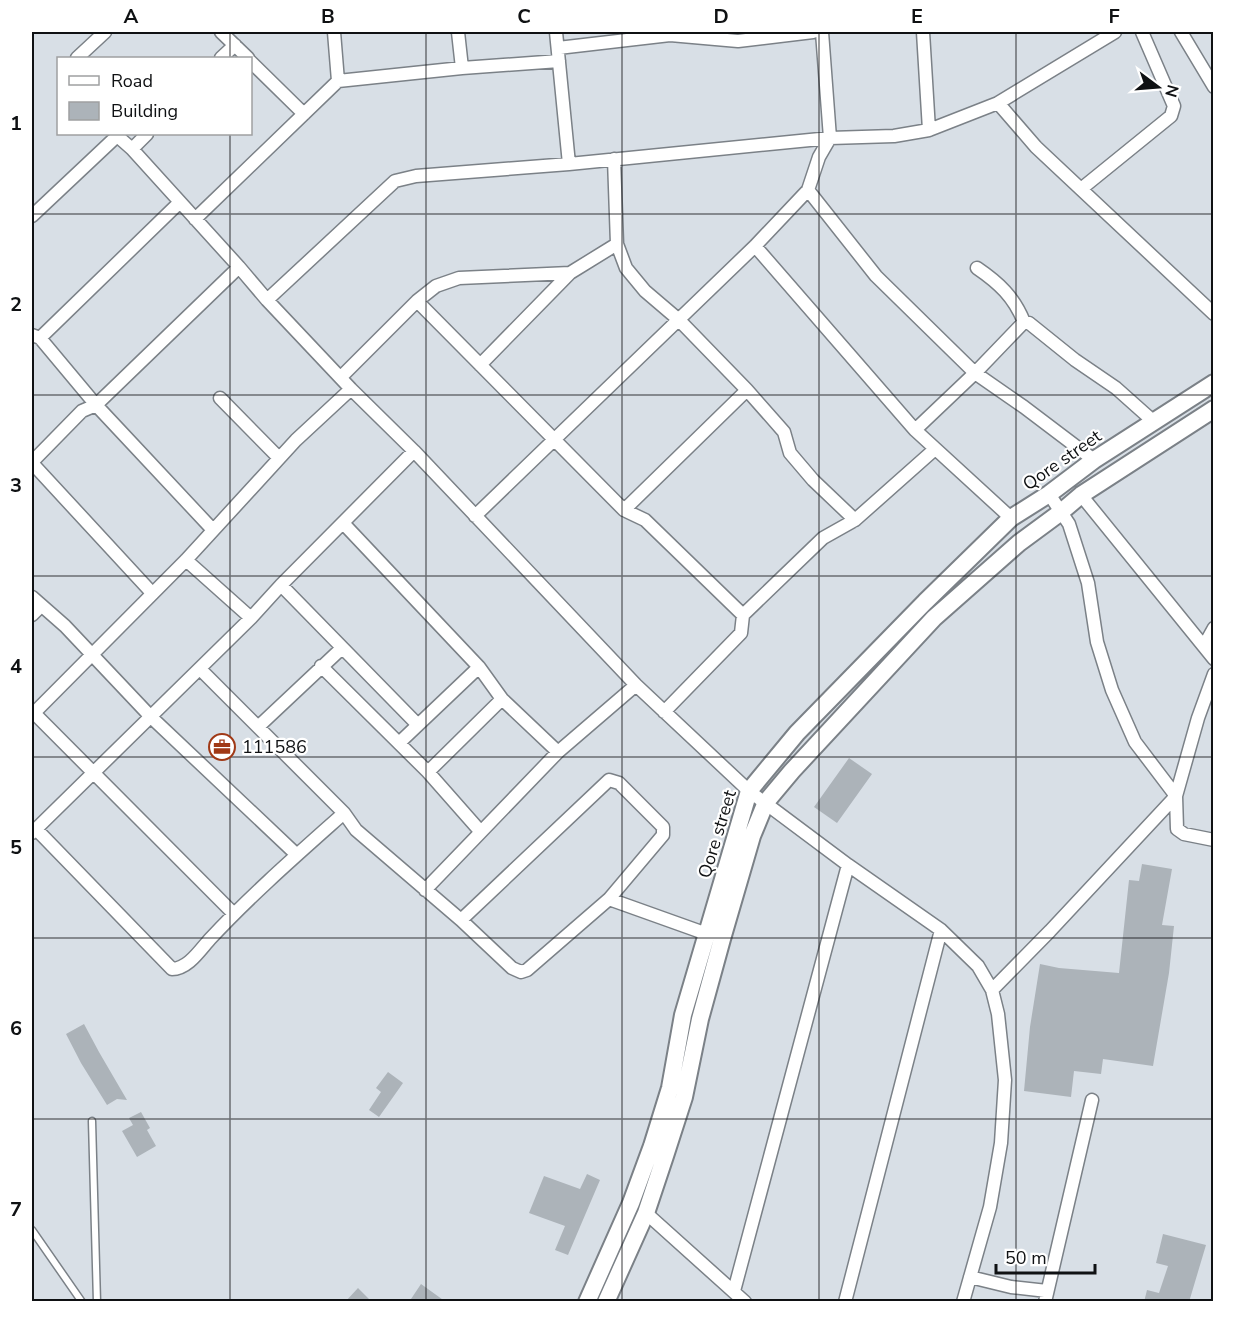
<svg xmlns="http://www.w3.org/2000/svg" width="1245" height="1333" viewBox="0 0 1245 1333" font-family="'Nunito Sans',sans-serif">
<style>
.building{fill:#acb3b9}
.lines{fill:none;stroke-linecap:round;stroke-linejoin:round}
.lane-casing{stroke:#7b8187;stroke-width:9}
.street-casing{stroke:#7b8187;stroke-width:15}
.secondary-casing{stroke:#7b8187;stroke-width:20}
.lane{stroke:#fff;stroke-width:6}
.street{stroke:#fff;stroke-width:12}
.secondary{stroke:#fff;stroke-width:16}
.grid{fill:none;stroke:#0f1113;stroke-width:1.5;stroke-opacity:0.55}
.labels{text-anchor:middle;stroke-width:4.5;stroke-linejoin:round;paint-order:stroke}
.street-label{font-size:18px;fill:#0f1113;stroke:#fff}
.poi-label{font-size:18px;fill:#0f1113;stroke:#fff;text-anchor:start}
.neatline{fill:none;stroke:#0f1113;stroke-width:2}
.grid-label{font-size:20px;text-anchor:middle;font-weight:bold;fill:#0f1113}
</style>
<rect width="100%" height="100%" fill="#d8dfe6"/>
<path class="building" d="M849,758l23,16 -35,49 -23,-16z
M1142,864l30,5 -10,56 12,1 -5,47 -16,93 -50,-7 -2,15 -27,-3 -3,26 -47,-6 6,-64 10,-63 19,4 60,5 10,-93 10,1z
M84,1024l15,28 28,48 -10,-1 -10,6 -26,-42 -15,-29z
M388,1072l15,11 -24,34 -10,-7 12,-18 -5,-4z
M141,1112l9,16 -3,2 9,16 -19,11 -15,-26 11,-6 -4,-7z
M587,1174l13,6 -32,75 -13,-5 10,-24 -36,-13 15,-37 36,13z
M1163,1234l43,11 -17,57h-45l3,-12 12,3 9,-27 -12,-3z
M421,1284l25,18h-37z
M358,1288l14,14h-27z"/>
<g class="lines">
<defs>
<path id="lane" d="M92,1121l5,181
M32,1230l50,72"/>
<path id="street" d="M221,32l27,26
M334,32l4,49
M458,32l4,36
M556,32l13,132
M923,32l6,98
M1181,32l33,55
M558,48l112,-13 68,6 75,-9
M77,58l28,-26
M221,58l14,-13
M250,61l54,53
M998,103l38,44 178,167
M115,134l17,15 107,118 28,33 84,89 63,62 222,234 113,106 99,74 93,65 37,36 14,24 6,24 7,66 -4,63 -11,64 -27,95
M132,149l15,-15
M614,159l3,85 9,24 19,23 34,29 68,70 37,42 6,21 23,27 42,40
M1081,189l90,-73 3,-10 -32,-74
M808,190l68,86 99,97 49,34 70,53
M32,216l85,-80
M195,219l143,-138 124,-13 97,-7
M755,246l160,184 96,88
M977,268c22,15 37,29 47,54l5,1 46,37 41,28 37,33
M267,300l128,-119 21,-5 153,-12 261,-26 64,-2 35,-6 69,-27 117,-71
M417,301l207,209 21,10 98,95
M32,335l8,3 56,67 117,125
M40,338l140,-136
M480,365l90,-92 47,-29
M341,377l76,-76 19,-15 23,-8 111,-5
M220,398l59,60
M915,430l60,-57 49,-51
M32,462l50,-51 14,-6 143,-138
M32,463l120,130
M1049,494l20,30 19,59 9,59 15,48 23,52 41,54
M1081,495l133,164
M624,510l123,-120
M475,516l280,-270 53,-56 11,-33 11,-19 -8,-106
M343,523l136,144 23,32 56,53
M186,560l65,58
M281,585l136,139
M32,597l33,29 86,91 146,138
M32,615l9,-9
M1204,646l10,-18
M321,666l107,106 52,59
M200,669l144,144 12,17 105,90 51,48 9,4 6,-2 82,-71 54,-64v-8l-44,-44 -10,-3 -148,140
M1214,674l-16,44 -22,78 1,33 7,5 30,6
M664,712l77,-79 2,-18 80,-77 32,-18 80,-71
M34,713l200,201
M32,715l154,-155 110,-120 55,-51
M259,726l83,-78
M399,743l80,-76
M428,772l74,-73
M36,829l136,140c16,0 28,-19 38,-30 42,-45 88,-85 134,-126
M32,833l219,-215 30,-33 133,-134
M425,890l133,-138 78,-67
M609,899l98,35
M992,990l58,-59 126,-135
M646,1213l99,89
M970,1277l41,10 36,4
M734,1291l114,-426
M845,1302l96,-372
M1045,1302l47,-202"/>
<path id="secondary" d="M587,1302l44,-99 21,-57 18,-58 13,-73 66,-224 48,-58 128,-131 86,-84 38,-24 45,-34 120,-77
M606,1302l40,-89 19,-57 19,-59 16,-78 22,-80 30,-103 14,-34 26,-31 142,-153 85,-75 42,-31 20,-17 133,-86"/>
</defs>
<use href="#lane" class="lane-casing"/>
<use href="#street" class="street-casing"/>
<use href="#secondary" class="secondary-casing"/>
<use href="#lane" class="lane"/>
<use href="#street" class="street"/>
<use href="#secondary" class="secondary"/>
</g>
<path class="grid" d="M230,32v26M426,32v1270M622,32v1270M819,32v1270M1016,32v1270M230,134v1168M32,214h1182M32,395h1182M32,576h1182M32,757h1182M32,938h1182M32,1119h1182"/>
<defs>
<symbol id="office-ring" viewBox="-11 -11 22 22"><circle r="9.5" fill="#fff" stroke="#a03916" stroke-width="1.5"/><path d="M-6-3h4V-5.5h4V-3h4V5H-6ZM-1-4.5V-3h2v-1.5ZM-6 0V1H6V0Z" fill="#a03916"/></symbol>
</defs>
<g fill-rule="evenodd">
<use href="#office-ring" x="207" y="732" width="30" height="30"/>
</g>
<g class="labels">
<g class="street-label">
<text transform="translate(1062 460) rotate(-35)" y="6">Qore street</text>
<text transform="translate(717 834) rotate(-73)" y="6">Qore street</text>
</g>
<g class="poi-label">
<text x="242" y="753">111586</text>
</g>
</g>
<rect width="1245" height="1333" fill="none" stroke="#ffffff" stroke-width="66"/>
<rect x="57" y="57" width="195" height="78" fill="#ffffff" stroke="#9fa0a1" stroke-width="1.5"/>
<rect x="69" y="76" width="30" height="9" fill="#ffffff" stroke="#9fa0a1" stroke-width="1.5"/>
<text x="111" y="87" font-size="18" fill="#0f1113">Road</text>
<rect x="69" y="102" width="30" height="18" fill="#acb3b9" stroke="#9fa0a1" stroke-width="1.5"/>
<text x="111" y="117" font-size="18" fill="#0f1113">Building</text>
<g transform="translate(1158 87) rotate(106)" stroke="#ffffff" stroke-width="4.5" paint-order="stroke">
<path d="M0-4.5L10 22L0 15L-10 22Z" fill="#0f1113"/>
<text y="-9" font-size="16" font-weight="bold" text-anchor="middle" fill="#0f1113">N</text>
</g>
<path d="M996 1264v9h99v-9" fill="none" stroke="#0f1113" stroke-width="3"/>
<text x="1005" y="1264" font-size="18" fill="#0f1113" stroke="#ffffff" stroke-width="4.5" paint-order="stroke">50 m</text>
<rect x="33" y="33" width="1179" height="1267" class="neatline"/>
<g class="grid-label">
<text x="131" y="23">A</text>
<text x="328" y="23">B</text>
<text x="524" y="23">C</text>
<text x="721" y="23">D</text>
<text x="917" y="23">E</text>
<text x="1114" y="23">F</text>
<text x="16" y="130">1</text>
<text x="16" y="311">2</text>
<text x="16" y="492">3</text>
<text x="16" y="673">4</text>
<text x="16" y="854">5</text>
<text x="16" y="1035">6</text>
<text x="16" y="1216">7</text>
</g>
</svg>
